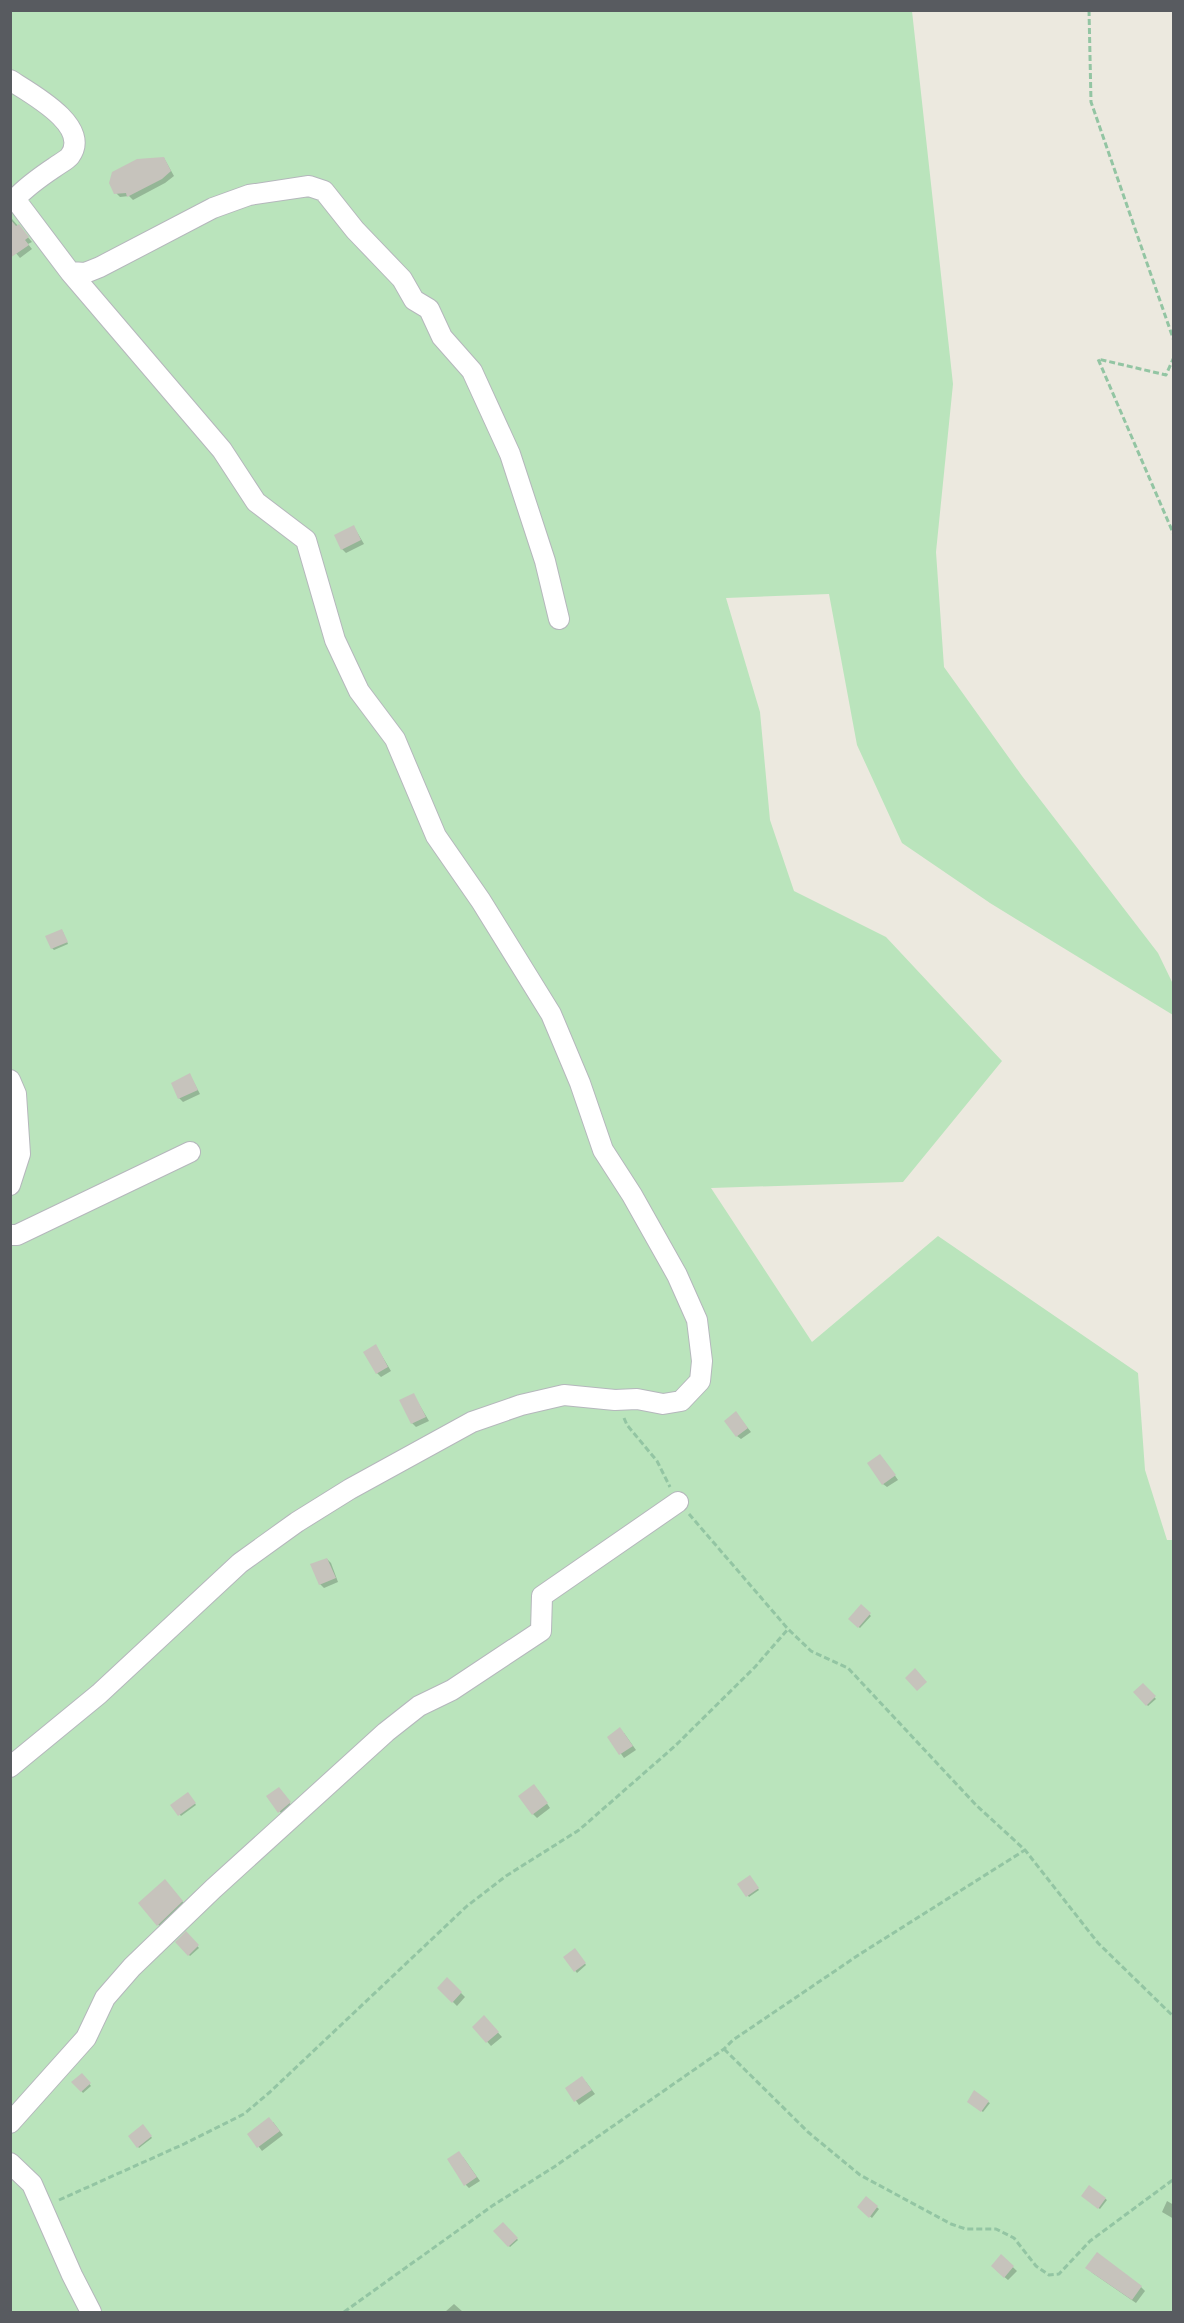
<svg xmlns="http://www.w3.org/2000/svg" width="1184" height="2323" viewBox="0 0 1184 2323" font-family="Montserrat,sans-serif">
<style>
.green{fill:#bae4bc}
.shadow{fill:#0003}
.building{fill:#c6c3bc}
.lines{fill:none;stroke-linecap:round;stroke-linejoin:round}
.minor-casing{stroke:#b5b7bc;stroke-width:22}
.path{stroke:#93c5a3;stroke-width:3;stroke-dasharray:6 3;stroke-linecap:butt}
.minor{stroke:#fff;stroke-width:20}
</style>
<rect width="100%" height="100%" fill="#ece9df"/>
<path class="green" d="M11,11h901l41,373 -17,168 8,115 78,109 136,177 15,31v31l-183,-112 -88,-60 -45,-98 -28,-151 -103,4 34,114 10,108 24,71 92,46 116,124 -99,121 -192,6 101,154 126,-106 200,137 7,97 22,70h7l-1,772h-1162z"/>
<path class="shadow" d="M164,158l10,18 -9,7 -32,17 -4,-4 -9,1 -4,-4z
M12,219l20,23 -4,2 4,5 -12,9 -10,-12v-26z
M354,527l10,17 -18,9 -4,-4z
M63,932l5,12 -14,6 -2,-2z
M190,1075l10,19 -17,8 -4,-4z
M376,1346l15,25 -10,6 -4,-4z
M413,1394l16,27 -13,6 -4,-4z
M739,1417l12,15 -10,7 -4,-3z
M884,1460l14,20 -11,7 -4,-3z
M327,1559l4,4 7,19 -14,6 -4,-4z
M861,1606l10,10 -11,12 -10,-9z
M1143,1685l13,14 -8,7 -13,-14z
M624,1733l12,17 -12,8 -15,-21z
M279,1789l12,16 -10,8 -13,-16z
M538,1790l12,18 -13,10 -4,-4z
M188,1794l8,11 -15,11 -9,-11z
M750,1877l9,13 -10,7 -10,-13z
M169,1885l17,21 -24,23 -22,-26z
M186,1933l13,15 -9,8 -13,-14z
M575,1950l11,15 -9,8 -12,-15z
M447,1979l18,18 -8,9 -18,-18z
M484,2017l18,20 -11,9 -17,-19z
M82,2075l9,11 -8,7 -9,-11z
M586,2082l9,12 -16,11 -12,-17z
M969,2101l19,1 2,1 -7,9z
M273,2122l10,13 -21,16 -13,-17z
M143,2126l9,12 -13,10 -9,-12z
M463,2157l17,24 -11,7 -3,-3z
M1090,2187l17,13 -7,9 -17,-13z
M866,2198l13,11 -7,9 -13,-11z
M1167,2201l7,4v14l-12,-7z
M503,2224l15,16 -8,7 -15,-15z
M1001,2256l16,15 -9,9 -12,-10z
M1091,2272l50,15 4,4 -9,12z
M454,2304l9,8h-18z"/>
<path class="building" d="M164,157l7,14 -9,8 -35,18 -1,-4 -12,1 -5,-11 3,-11 25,-13z
M10,219l6,7 3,-2 10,13 -4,3 4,5 -19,13z
M354,525l7,15 -20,10 -7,-15z
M62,929l6,13 -17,7 -6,-13z
M190,1073l8,17 -20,9 -7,-16z
M376,1344l12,23 -12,7 -13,-22z
M414,1393l12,24 -15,7 -12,-24z
M736,1411l12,17 -12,9 -12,-16z
M880,1454l16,21 -14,10 -15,-22z
M327,1558l9,20 -17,7 -9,-21z
M861,1604l10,9 -13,15 -10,-9z
M915,1668l12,14 -10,9 -12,-13z
M1143,1683l13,13 -10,10 -13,-14z
M620,1727l13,19 -14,9 -12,-18z
M534,1784l14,19 -16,12 -14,-19z
M279,1787l12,15 -13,11 -12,-17z
M188,1792l8,11 -18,13 -8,-11z
M750,1875l9,13 -13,9 -9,-13z
M165,1879l18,22 -26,25 -19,-23z
M186,1931l13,14 -11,11 -13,-14z
M575,1948l11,15 -12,9 -11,-15z
M447,1977l15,15 -10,11 -15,-15z
M484,2015l15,17 -13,11 -14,-16z
M82,2073l9,10 -10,9 -10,-10z
M582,2076l10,14 -18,12 -9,-14z
M974,2090l15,11 -8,11 -14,-10z
M269,2117l11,14 -23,17 -10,-14z
M143,2124l9,12 -15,12 -9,-12z
M459,2151l18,26 -13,9 -17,-27z
M1089,2185l17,13 -8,11 -17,-13z
M866,2196l12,10 -9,12 -12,-11z
M503,2222l15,16 -10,9 -15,-16z
M1097,2252l45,34 -10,14 -47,-32z
M1001,2254l13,12 -10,12 -13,-12z"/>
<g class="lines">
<defs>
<path id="minor" d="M10,80c20,13 82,46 60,76 -3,4 -11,8 -15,11 -15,10 -28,19 -40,32l55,73 152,178 34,52 50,38 29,100 24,51 36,48 41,97 45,65 70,113 29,69 23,67 29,45 45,80 20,45 5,41 -2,20 -19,20 -18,3 -26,-5 -22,1 -51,-5 -43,10 -49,17 -122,67 -53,33 -57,41 -141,131 -89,73
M70,272l15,1 15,-6 113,-59 36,-13 60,-9 15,5 31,39 47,49 12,21 15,9 13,28 30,34 38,83 35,107 14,58
M10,1080l6,14 4,60 -10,31
M10,1235h7l173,-83
M10,2123l76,-85 19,-40 27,-31 81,-78 173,-157 33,-26 33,-16 89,-59 1,-35 136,-94
M10,2163l22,21 40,91 19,37"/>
</defs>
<use href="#minor" class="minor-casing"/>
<path class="path" d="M1089,10l2,92 83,239
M1174,357l-8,18 -68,-16 76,176
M624,1418l3,7 30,36 13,26
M689,1514l99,115 23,22 37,17 128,137 49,45 73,93 76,74
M724,2049l84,83 52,43 91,49 15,5h30l18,9 22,28 13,9 10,-1 31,-33 84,-62
M59,2200l125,-56 60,-30 26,-22 197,-186 39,-30 73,-46 96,-84 80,-79 33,-38
M344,2312l148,-106 62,-39 170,-118 9,-9 127,-86 165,-104"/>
<use href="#minor" class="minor"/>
</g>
<rect width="1184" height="2323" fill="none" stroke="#585b60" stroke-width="24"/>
</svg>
